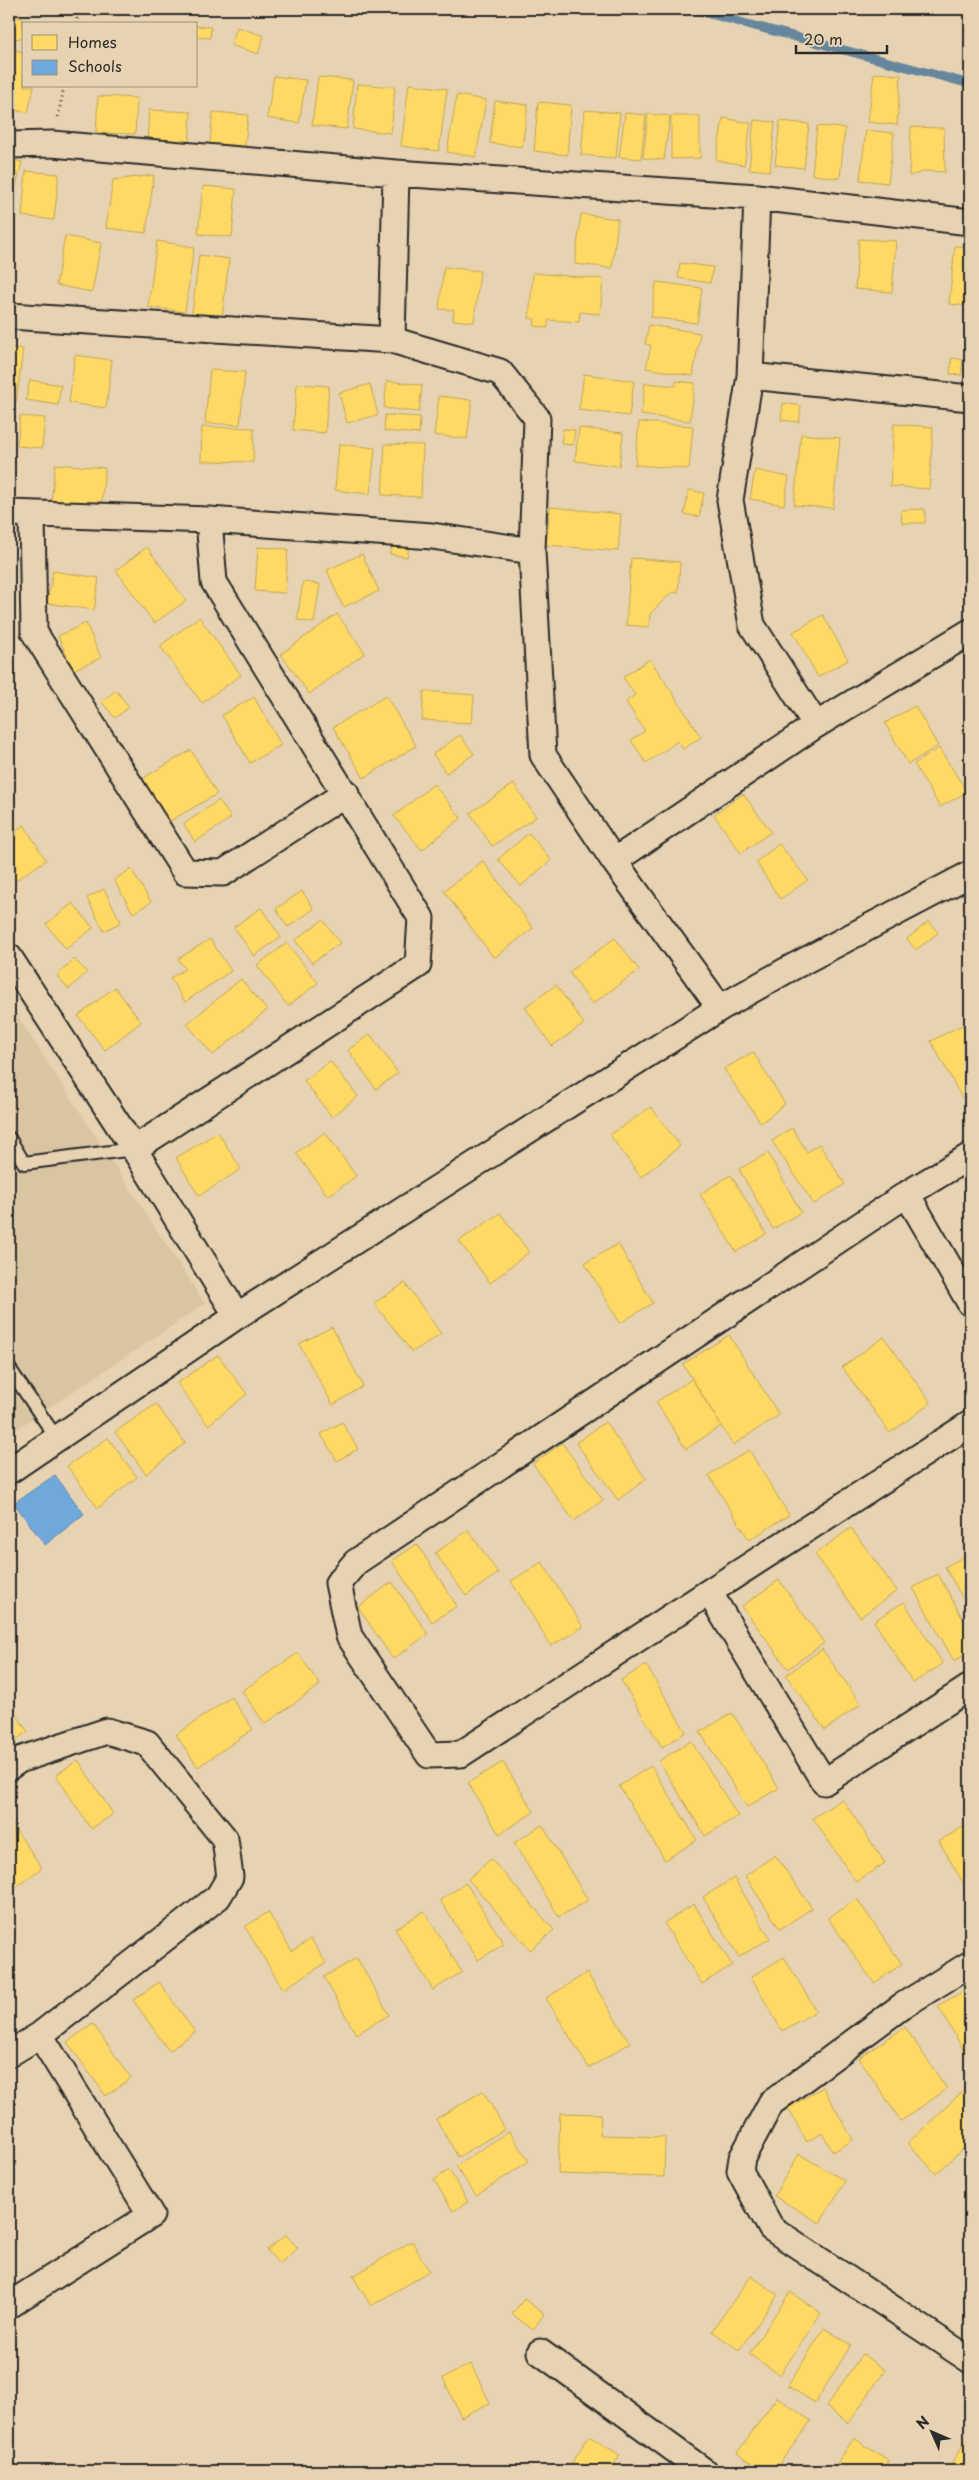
<svg xmlns="http://www.w3.org/2000/svg" width="979" height="2480" viewBox="0 0 979 2480" font-family="'Playpen Sans',sans-serif">
<style>
.built{fill:#d9c5a1}
.homes{fill:#ffd966;stroke:#bfa554}
.schools{fill:#6fa8dc;stroke:#5b82a7}
.lines{fill:none;stroke-linecap:round;stroke-linejoin:round}
.stream{stroke:#66869e;stroke-width:9}
.lane-casing{stroke:#2b2b2b;stroke-width:16}
.street-casing{stroke:#2b2b2b;stroke-width:29}
.path{stroke:#2b2b2b;stroke-width:3;stroke-dasharray:1 4;stroke-linecap:butt}
.lane{stroke:#e7d3b1;stroke-width:12}
.street{stroke:#e7d3b1;stroke-width:25}
</style>
<rect width="100%" height="100%" fill="#e7d3b1"/>
<filter id="ink" filterUnits="userSpaceOnUse"><feTurbulence type="fractalNoise" baseFrequency=".02" numOctaves="2"/><feDisplacementMap in="SourceGraphic" scale="10" xChannelSelector="R" yChannelSelector="G"/><feConvolveMatrix kernelMatrix="1 2 1 2 8 2 1 2 1" color-interpolation-filters="sRGB"/></filter>
<g filter="url(#ink)">
<path class="built" d="M9,1003l196,301 -196,130z"/>
<path class="homes" d="M22,17l2,21 -15,1v-20z
M196,26l15,1 -1,11 -14,-1z
M237,27l27,9 -6,18 -27,-9z
M9,49l15,3v34h10l-6,27 -19,-4z
M874,73l27,2 -4,50 -29,-3z
M274,76l32,4 -7,43 -32,-5z
M318,77l35,3 -6,49 -35,-4z
M357,84l38,3 -4,46 -38,-4z
M409,84l38,5 -8,62 -38,-5z
M457,95l29,5 -10,57 -29,-5z
M98,96l39,2 -2,36 -39,-1z
M495,101l33,4 -6,42 -32,-4z
M538,102l33,3 -4,50 -33,-4z
M149,110l42,2 -2,33 -42,-3z
M585,110l35,3 -4,45 -35,-3z
M213,112l35,3 -4,40 -35,-3z
M625,113l21,2 -5,44 -22,-2z
M648,114l22,2 -6,44 -21,-2z
M671,116h29v42l-29,1z
M723,118l28,5 -7,42 -28,-5z
M754,120l21,2 -5,49 -21,-2z
M780,121l29,3 -5,44 -29,-3z
M817,126l28,2 -5,50 -28,-3z
M911,127l33,1 1,44 -19,-1 -17,5z
M866,130l28,3 -6,50 -28,-3z
M9,159l13,3 -11,44 -2,-1z
M26,171l33,3 -5,46 -32,-4z
M154,175l-8,58 -40,-5 7,-48z
M203,186l33,3 -4,48 -34,-3z
M581,214l37,5 -6,49 -37,-4z
M65,236l36,7 -9,49 -36,-7z
M859,239l37,2 -4,51 -37,-3z
M157,241l37,6 -9,65 -37,-5z
M955,246l15,1v59l-21,-2z
M199,255l30,4 -7,59 -30,-4z
M680,263l33,4 -3,16 -32,-5z
M444,267l36,4 -6,51 -21,-2 1,-10 -15,-1z
M533,273l70,6 -3,35 -20,-2 -1,10 -31,-2v8l-14,-2 1,-7 -6,-1z
M656,282l46,6 -5,35 -46,-6z
M649,325l51,8 -7,43 -47,-8 5,-23 -6,-1z
M9,347l14,2 -7,53 -7,-1z
M75,355l37,5 -6,48 -37,-5z
M952,358l11,2 -2,15 -11,-1z
M210,370l35,2 -5,53 -35,-2z
M584,374l50,7 -5,35 -50,-6z
M30,380l31,5 -3,20 -32,-5z
M387,381l35,4 -3,27 -35,-4z
M676,381l19,2 -5,38 -49,-6 4,-32 31,3z
M297,384l32,2 -4,47 -32,-3z
M370,384l8,31 -31,8 -8,-30z
M439,396l33,4 -5,39 -33,-4z
M783,403l18,3 -2,16 -18,-2z
M385,415l35,2 -1,17 -35,-3z
M20,416l25,2 -3,30 -25,-2z
M639,422l54,4 -4,43 -54,-4z
M894,424l39,3 -4,62 -39,-3z
M202,427l52,1 -1,34 -52,-1z
M579,428l44,5 -4,33 -44,-5z
M563,429l12,1 -2,15 -12,-1z
M801,434l39,4 -7,70 -39,-3z
M339,444l36,4 -5,46 -35,-4z
M385,444l38,1 -2,52 -39,-2z
M55,464l50,4 -4,41 -50,-4z
M755,470l34,7 -5,28 -34,-6z
M689,490l15,3 -5,24 -15,-3z
M550,507l71,7 -3,37 -72,-6z
M925,509v14h-23l-1,-13z
M394,537l16,4 -3,16 -17,-3z
M147,547l39,54 -32,22 -38,-53z
M258,547l30,2 -3,44 -30,-2z
M362,554l17,37 -36,16 -16,-37z
M631,558l49,4 -2,31 -6,-1 -22,22 -1,13 -23,-2z
M53,571l46,7 -5,32 -47,-7z
M303,582l17,2 -6,39 -17,-3z
M337,614l28,39 -56,41 -28,-40z
M823,615l25,45 -30,17 -25,-45z
M199,617l42,58 -39,28 -42,-57z
M86,623l15,35 -28,12 -15,-34z
M650,659l51,78 -18,12 -5,-8 -32,22 -15,-23 14,-9 -19,-29 9,-7 -12,-18z
M116,690l13,17 -14,11 -13,-16z
M424,691l50,4 -2,28 -50,-3z
M386,696l30,50 -52,32 -31,-51z
M254,697l27,48 -31,18 -28,-48z
M915,706l23,40 -30,18 -23,-41z
M460,735l14,19 -28,19 -13,-19z
M939,748l28,44 -27,15 -26,-43z
M191,750l26,44 -54,31 -26,-43z
M434,784l27,34 -39,32 -28,-34z
M514,784l22,33 -44,29 -22,-33z
M743,794l28,38 -30,21 -27,-38z
M219,800l12,18 -36,24 -11,-18z
M24,825l22,35 -37,25v-49z
M529,833l22,27 -30,26 -23,-27z
M779,844l29,36 -28,19 -24,-37z
M483,861l50,67 -39,30 -50,-67z
M131,869l20,33 -18,11 -19,-33z
M104,889l17,33 -17,9 -17,-33z
M302,891l12,18 -26,18 -12,-18z
M73,903l20,25 -27,21 -20,-25z
M261,908l20,29 -27,19 -20,-29z
M323,920l17,23 -28,20 -17,-23z
M929,921l9,12 -22,17 -9,-11z
M615,938l24,32 -47,34 -23,-32z
M210,939l21,32 -46,31 -15,-24 15,-9 -7,-10z
M287,943l31,40 -30,23 -31,-41z
M74,959l13,13 -18,17 -12,-13z
M241,979l26,31 -54,45 -26,-31z
M556,985l28,39 -32,22 -27,-39z
M115,987l26,35 -36,28 -27,-34z
M962,1025l8,15v53l-8,5 -31,-57z
M370,1034l28,39 -22,16 -28,-39z
M753,1052l32,52 -24,19 -37,-54z
M330,1061l28,35 -26,21 -28,-36z
M651,1107l29,39 -39,31 -31,-42z
M792,1128l15,24 12,-8 26,40 -31,20 -42,-63z
M218,1132l23,37 -42,27 -23,-38z
M325,1132l31,44 -28,20 -32,-43z
M768,1153l33,59 -28,17 -34,-60z
M731,1175l35,59 -30,18 -36,-58z
M500,1213l29,39 -39,31 -31,-42z
M618,1244l35,59 -33,20 -35,-60z
M405,1283l36,51 -29,18 -38,-49z
M332,1327l31,59 -30,19 -34,-61z
M729,1335l50,80 -46,30 -50,-81z
M884,1337l47,66 -41,30 -48,-66z
M218,1355l29,39 -39,31 -31,-42z
M692,1379l29,47 -35,23 -30,-47z
M156,1404l29,39 -39,31 -31,-42z
M342,1422l16,27 -21,12 -16,-27z
M605,1422l41,57 -28,21 -42,-57z
M108,1438l29,39 -39,31 -31,-42z
M562,1443l41,57 -29,21 -41,-57z
M749,1450l40,65 -40,25 -40,-65z
M851,1528l46,63 -37,26 -45,-63z
M468,1530l30,43 -32,23 -31,-43z
M417,1544l40,62 -25,16 -40,-61z
M970,1553v58l-25,-44z
M542,1562l41,65 -32,19 -40,-65z
M938,1574l32,58v20l-16,9 -41,-73z
M779,1580l45,63 -36,26 -46,-63z
M392,1582l36,52 -35,25 -35,-52z
M904,1602l39,62 -30,19 -39,-62z
M822,1649l39,55 -36,26 -39,-55z
M298,1653l22,32 -55,39 -23,-33z
M646,1665l40,67 -24,15 -41,-67z
M231,1697l22,32 -55,38 -22,-32z
M732,1713l47,75 -32,19 -47,-75z
M16,1714l12,18 -18,11 -1,-24z
M691,1741l47,75 -33,20 -46,-75z
M78,1760l35,54 -22,15 -35,-54z
M503,1762l31,50 -35,22 -31,-51z
M651,1766l46,74 -32,20 -46,-74z
M842,1799l43,64 -29,19 -43,-64z
M9,1820l33,48 -32,23 -1,-2z
M970,1823v72l-31,-54z
M542,1825l46,75 -29,17 -45,-74z
M775,1855l37,53 -32,21 -35,-53z
M491,1859l63,71 -24,20 -62,-71z
M734,1878l36,60 -31,19 -36,-60z
M466,1883l38,61 -26,16 -38,-60z
M857,1899l45,65 -28,19 -46,-65z
M694,1904l38,61 -30,19 -38,-61z
M424,1911l38,61 -29,18 -38,-61z
M268,1912l24,39 19,-12 15,24 -43,26 -38,-62z
M784,1957l32,54 -34,20 -31,-54z
M357,1958l32,57 -33,19 -32,-57z
M587,1973l43,70 -41,25 -43,-70z
M159,1982l36,50 -26,19 -36,-51z
M967,1989l3,5v67l-32,-55z
M93,2024l38,54 -25,18 -39,-54z
M905,2027l42,62 -46,32 -42,-63z
M823,2087l30,53 -20,12 -11,-19 -15,9 -19,-34z
M964,2090l6,7v45l-34,32 -28,-31z
M483,2091l22,38 -47,28 -22,-38z
M560,2113l41,1 -1,21 65,2 -1,40 -106,-3z
M509,2131l20,30 -53,35 -20,-30z
M799,2154l46,27 -25,42 -46,-27z
M449,2170l19,32 -15,9 -19,-31z
M286,2235l12,13 -19,16 -12,-14z
M412,2241l17,30 -58,35 -18,-30z
M751,2276l27,19 -39,55 -27,-19z
M790,2292l31,21 -41,62 -31,-21z
M524,2299l20,15 -11,16 -21,-16z
M824,2328l27,17 -36,58 -27,-17z
M862,2354l23,16 -36,53 -23,-16z
M471,2364l19,39 -29,14 -18,-39z
M777,2397l34,24 -37,50h-12l-25,-18z
M970,2433v38h-23z
M589,2436l31,19 -10,16h-43z
M854,2438l34,23 -7,10h-49z"/>
<path class="schools" d="M55,1475l29,39 -39,31 -31,-42z"/>
<g class="lines">
<path class="stream" d="M692,9l278,75"/>
<defs>
<path id="lane" d="M9,1138l15,25 110,-14
M9,1368l48,71"/>
<path id="street" d="M9,145l43,-1 344,29 361,24 213,25
M757,197l-7,179 -20,124 22,125 64,100
M9,316l383,24 108,32 37,46 -5,133 11,204 71,106 106,147
M392,340l4,-167
M750,376l220,22
M9,513l200,7 223,16 100,15
M32,514l2,118 151,240 38,1 123,-80
M614,861l202,-136 154,-93
M9,957l125,192 103,167
M134,1149l284,-184 3,-47 -207,-336 -5,-62
M970,1156l-63,38 -551,368 -18,21 11,53 80,119 32,-1 248,-162 261,-168
M907,1194l63,109
M9,1471l228,-155 483,-308 67,-38 183,-96
M709,1592l115,190 146,-95
M9,1767l10,-7 88,-29 40,12 78,96 5,38 -12,20 -178,138 -31,19
M970,1964l-68,42 -131,97 -29,55 -2,13 31,57 199,132
M9,2305l142,-90 -111,-180
M540,2352l164,119"/>
</defs>
<use href="#lane" class="lane-casing"/>
<use href="#street" class="street-casing"/>
<path class="path" d="M76,24l3,-15
M58,117l6,-31"/>
<use href="#lane" class="lane"/>
<use href="#street" class="street"/>
</g>
</g>
<rect width="979" height="2480" fill="none" stroke="#e7d3b1" stroke-width="30"/>
<rect x="15" y="15" width="949" height="2450" fill="none" stroke="#2b2b2b" stroke-width="2" filter="url(#ink)"/>
<rect x="22" y="22" width="175" height="65" fill="#e7d3b1" stroke="#9c907b"/>
<rect x="32" y="35" width="25" height="15" fill="#ffd966" stroke="#9c907b"/>
<text x="68" y="48" font-size="15" fill="#2b2b2b">Homes</text>
<rect x="32" y="60" width="25" height="15" fill="#6fa8dc" stroke="#9c907b"/>
<text x="68" y="72" font-size="15" fill="#2b2b2b">Schools</text>
<g transform="translate(932 2432) rotate(315)" stroke="#e7d3b1" stroke-width="4" paint-order="stroke">
<path d="M0-4L9 19L0 12L-9 19Z" fill="#2b2b2b"/>
<text y="-8" font-size="14" font-weight="bold" text-anchor="middle" fill="#2b2b2b">N</text>
</g>
<path d="M796 45v8h91v-8" fill="none" stroke="#2b2b2b" stroke-width="2.5"/>
<text x="804" y="45" font-size="15" fill="#2b2b2b" stroke="#e7d3b1" stroke-width="4" paint-order="stroke">20 m</text>
</svg>
